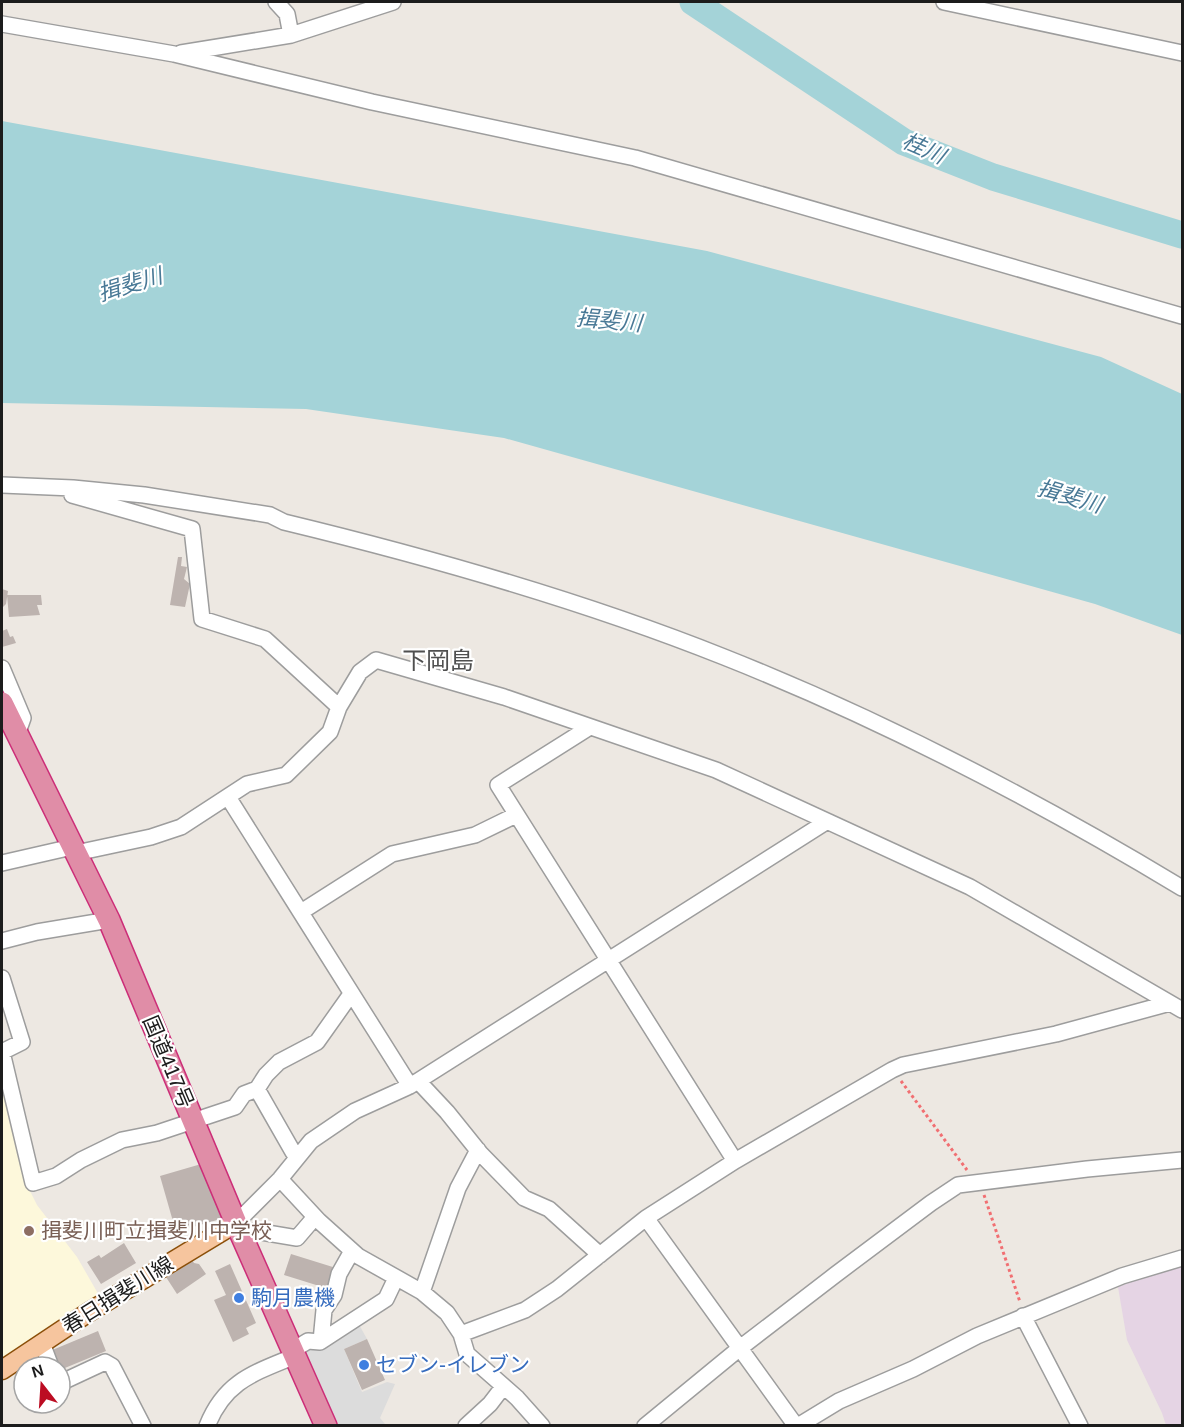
<svg xmlns="http://www.w3.org/2000/svg" width="1184" height="1427" viewBox="0 0 1184 1427" font-family="Helvetica,'Noto Sans JP',sans-serif">
<style>
.industrial{fill:#e5d4e4}
.education{fill:#fdf8db}
.parking{fill:#dcdcdc}
.water{fill:#a4d3d8}
.lines{fill:none;stroke-linecap:round;stroke-linejoin:round}
.river{stroke:#a4d3d8;stroke-width:27}
.building{fill:#bdb3af}
.minor-casing{stroke:#9d9d9d;stroke-width:18}
.major-casing{stroke:#8b4f09;stroke-width:21}
.highway-casing{stroke:#cc2e78;stroke-width:24}
.path{stroke:#f16f72;stroke-width:3;stroke-dasharray:3 3;stroke-linecap:butt}
.minor{stroke:#fff;stroke-width:15}
.major{stroke:#f6c59e;stroke-width:18}
.highway{stroke:#e08da7;stroke-width:21}
.education-dot{fill:#8d6e63;stroke:#fff;stroke-width:2}
.shop-dot{fill:#3f7fe0;stroke:#fff;stroke-width:2}
.labels{text-anchor:middle;stroke-width:4.5;stroke-linejoin:round;paint-order:stroke}
.street-label{font-size:21px;fill:#1c1c1c;stroke:#fff}
.education-label{font-size:21px;fill:#785e54;stroke:#fff;text-anchor:start}
.shop-label{font-size:21px;fill:#366cbe;stroke:#fff;text-anchor:start}
.water-label{font-size:22px;font-style:italic;fill:#497996;stroke:#fff}
.quarter-label{font-size:24px;fill:#4f4f4f;stroke:#fff}
</style>
<rect width="100%" height="100%" fill="#ede8e2"/>
<path class="industrial" d="M1182,1263v162h-16l-4,-12 -35,-73 -9,-53z"/>
<path class="education" d="M2,1067l24,116 11,22 40,52 23,40 -98,63z"/>
<path class="parking" d="M357,1321l10,18 -23,10 18,43 25,-10 8,2 -15,34 5,6 -1,1h-50l-33,-77z"/>
<path class="water" d="M2,121l705,130 394,106 81,37v241l-87,-31 -591,-166 -198,-29 -304,-6z"/>
<g class="lines">
<path class="river" d="M693,2l211,140 89,35 189,58"/>
</g>
<path class="building" d="M178,557h4l-1,9 6,1 -3,12 6,5 -5,23 -15,-2z
M2,589l6,2 -2,13 -4,4z
M7,595h34l1,10h-5l3,10 -31,2z
M7,629l3,8 3,-1 3,7 -14,4v-16z
M208,1162l16,56 -48,14 -16,-56z
M124,1243l12,20 -35,21 -14,-22 12,-7 2,3z
M291,1254l45,14 -7,21 -45,-14z
M190,1257l4,6 5,1 7,10 -29,20 -13,-20z
M230,1264l26,59 -10,5 3,6 -16,8 -19,-42 12,-5 -11,-24z
M98,1331l8,20 -46,19v-3h-4l-6,-16z
M367,1339l18,41 -23,10 -18,-41z"/>
<g class="lines">
<defs>
<path id="minor" d="M276,2l11,12 4,21
M944,2l238,51
M2,24l172,30 198,48 263,56 547,158
M181,53l110,-18 102,-33
M2,485l71,3 71,7 126,20 14,7c149,36 297,78 440,135 159,63 312,143 458,231
M72,495l120,34 10,90 63,20 74,68
M2,668l21,50 -6,17
M590,727l-92,58 237,376
M228,797l182,289
M76,853l75,-16 30,-10 66,-43 39,-9 44,-43 9,-25 21,-35 16,-12 128,37 212,73 254,117 212,123
M2,863l70,-16
M301,912l91,-58 83,-19 41,-20
M2,941l35,-9 72,-12
M2,978l20,64 -20,10
M2,1052l31,131 23,-7 25,-16 41,-20 35,-7 78,-26 9,-13 13,-5 36,63 5,5
M418,1081l29,31 33,41 44,45 25,11 51,46
M257,1089l9,-14 13,-13 38,-20 34,-48
M280,1179l39,42 39,35 64,36 25,21 14,21 6,20 50,44 25,28
M646,1218l150,208
M236,1223l44,-44 31,-38 44,-30 55,-25 416,-264
M241,1235l14,-4 42,7 18,-21
M422,1292l36,-104 20,-38
M1023,1316l57,110
M461,1334l64,-24 32,-21 89,-71 89,-57 157,-91 11,-5 153,-31 114,-31
M321,1341l3,-31 10,-15 5,-21 13,-23
M42,1343l9,24
M293,1350l15,-9 12,1 66,-43 10,-21
M60,1383l45,-21 7,4 31,60
M207,1426c18,-45 47,-53 88,-70
M466,1426l24,-22 13,-17
M645,1426l95,-78 95,-73 96,-72 27,-18 129,-16 95,-9
M798,1426l41,-25 74,-32 64,-33 145,-60 60,-18"/>
<path id="major" d="M2,1370l87,-58 147,-89"/>
<path id="highway" d="M2,703l107,217 127,303 90,203"/>
</defs>
<use href="#minor" class="minor-casing"/>
<use href="#major" class="major-casing"/>
<use href="#highway" class="highway-casing"/>
<path class="path" d="M901,1081l66,89
M984,1195l36,107"/>
<use href="#minor" class="minor"/>
<use href="#major" class="major"/>
<use href="#highway" class="highway"/>
</g>
<circle class="education-dot" cx="29" cy="1231" r="6"/>
<g class="shop-dot">
<circle cx="239" cy="1298" r="6"/>
<circle cx="364" cy="1365" r="6"/>
</g>
<g class="labels">
<g class="street-label">
<text transform="translate(168 1062) rotate(67)" y="7">国道417号</text>
<text transform="translate(118 1295) rotate(-32)" y="7">春日揖斐川線</text>
</g>
<g class="education-label">
<text x="41" y="1238">揖斐川町立揖斐川中学校</text>
</g>
<g class="shop-label">
<text x="251" y="1305">駒月農機</text>
<text x="376" y="1372">セブン-イレブン</text>
</g>
<g class="water-label">
<text transform="translate(924 148) rotate(24)" y="8">桂川</text>
<text transform="translate(130 284) rotate(-17)" y="8">揖斐川</text>
<text transform="translate(609 320) rotate(5)" y="8">揖斐川</text>
<text transform="translate(1070 496) rotate(16)" y="8">揖斐川</text>
</g>
<g class="quarter-label">
<text x="438" y="669">下岡島</text>
</g>
</g>
<rect width="1184" height="1427" fill="none" stroke="#1c1c1c" stroke-width="6"/>
<g transform="translate(42 1385) rotate(343)"><circle r="28" fill="#ffffff" stroke="#a4a4a4" stroke-width="1.5"/>
<path d="M0-4.5L10 22L0 15L-10 22Z" fill="#bc0c22"/>
<text y="-9" font-size="16" font-weight="bold" text-anchor="middle" fill="#1c1c1c">N</text>
</g>
</svg>
